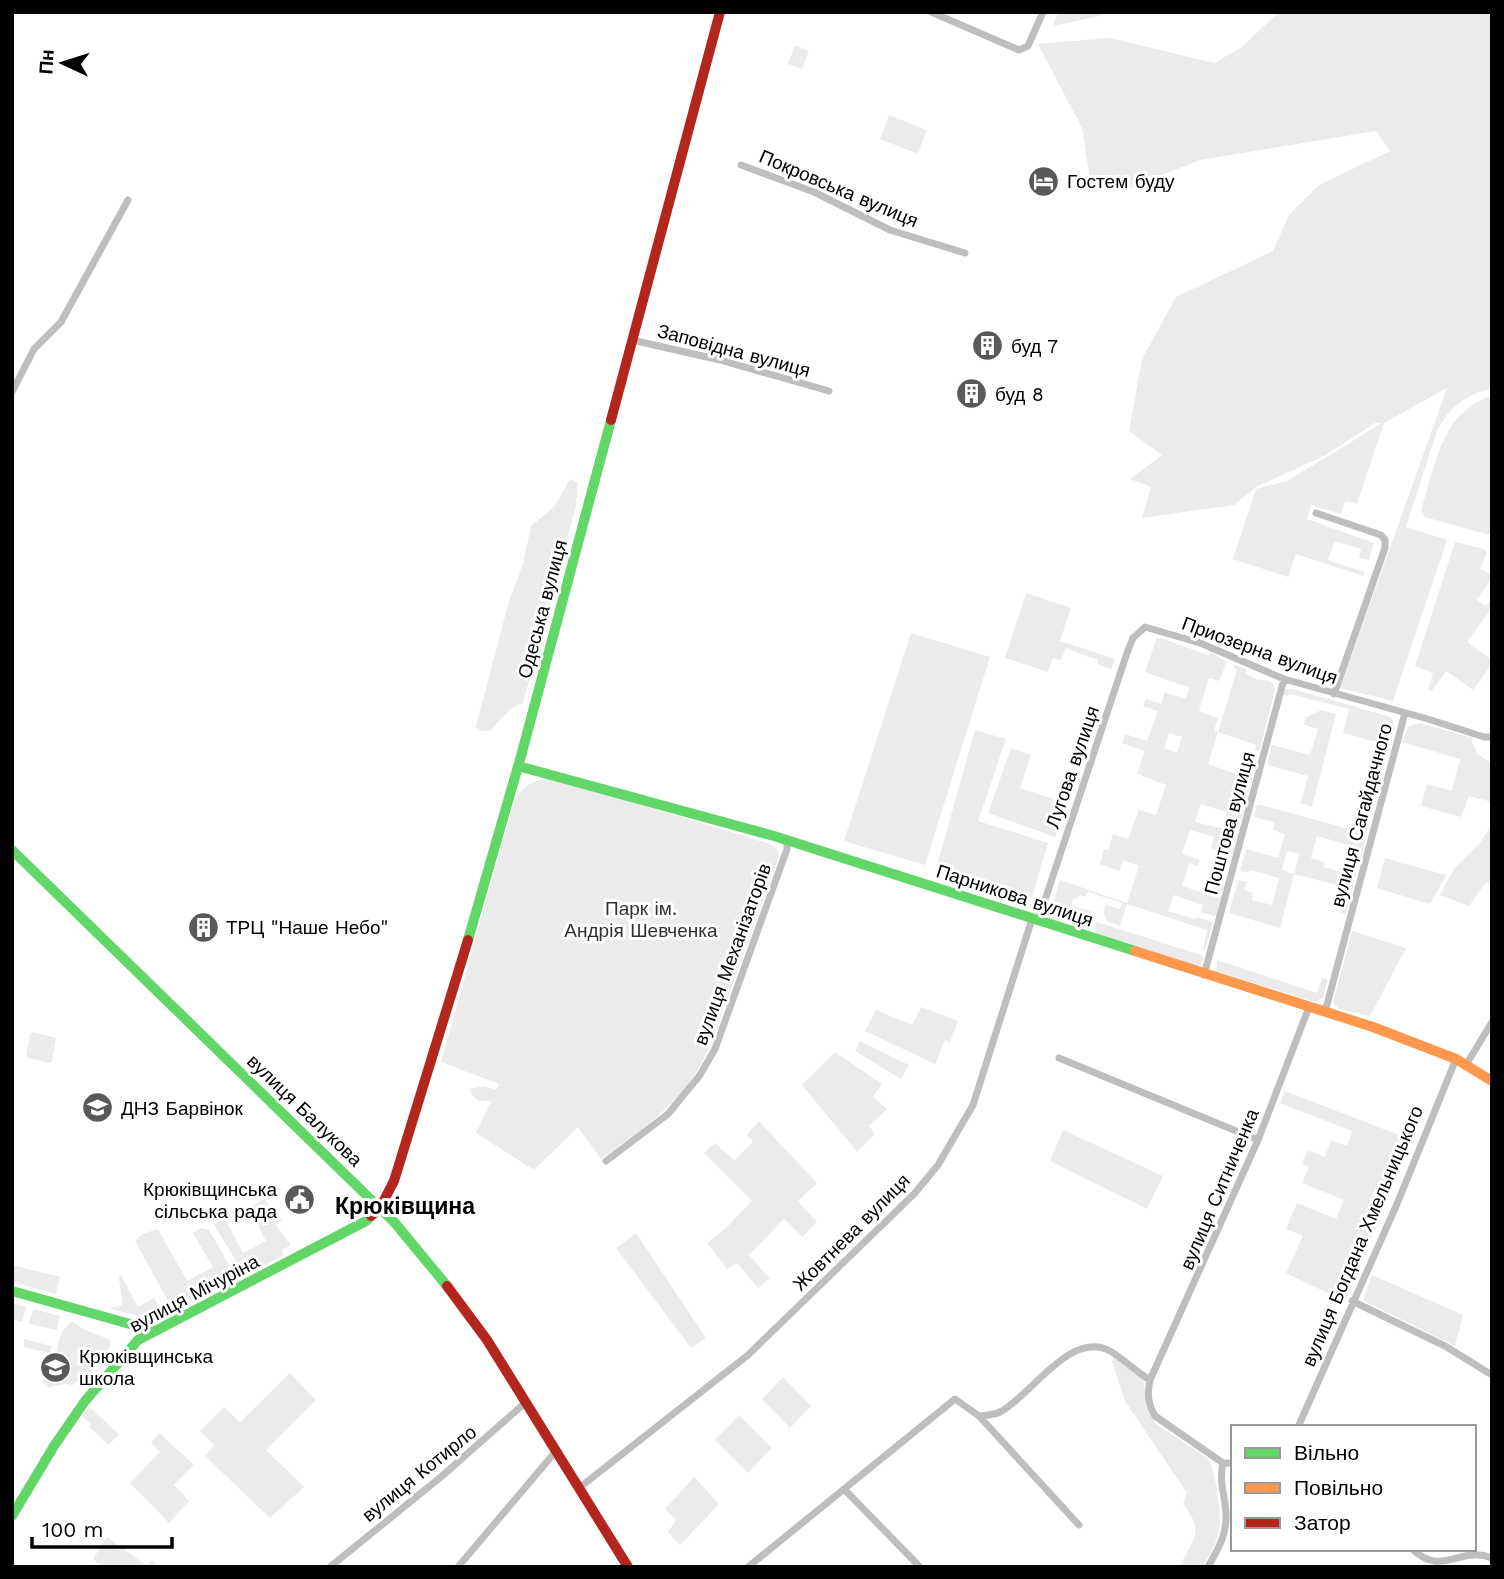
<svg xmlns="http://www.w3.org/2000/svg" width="1504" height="1579" viewBox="0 0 1504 1579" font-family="'Work Sans',sans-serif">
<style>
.green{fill:#ebebeb;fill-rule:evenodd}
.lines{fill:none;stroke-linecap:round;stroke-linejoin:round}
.street{stroke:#bebebe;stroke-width:7}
.fast{stroke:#63d668;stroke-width:10}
.slow{stroke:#ff974d;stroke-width:10}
.jam{stroke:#b3261e;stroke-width:10}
.labels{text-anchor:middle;stroke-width:6;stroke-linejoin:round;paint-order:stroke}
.poi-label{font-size:19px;fill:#000;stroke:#fff;text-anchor:start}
.street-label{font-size:19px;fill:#000;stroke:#fff}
.park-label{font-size:19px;fill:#313131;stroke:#fff}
.quarter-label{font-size:23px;font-weight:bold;fill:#000;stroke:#fff}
</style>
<rect width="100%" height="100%" fill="#fff"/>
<path class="green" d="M1058,12h48l-2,3 -51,11z
M1279,12h213v376c-27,8 -42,18 -55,43l-31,96 41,13 -54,161 -53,-13 107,-300 -63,35 -27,81 -12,-3 -4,13 -30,-9 -4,14 67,24 -5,17 -10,-2 2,-9 -26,-8 -7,19 37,12 -2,4 -67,-22 -8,23 -55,-18 23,-70 31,-8 95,-58h-7l-49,32 -70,32 -22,18 -92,13 9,-31 -21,-8 32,-24 -33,-24 13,-72 34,-62 97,-46 16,-36 30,-30 71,-34 -14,-20 -176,29 -70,28 -38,4 -10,-64 -44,-84 72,-6 104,25 28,-16z
M795,45l14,6 -7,18 -14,-5z
M889,115l38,15 -9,24 -38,-15z
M1492,396v138h-6l-61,-17 -4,-7c15,-45 20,-99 71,-114z
M570,479l8,4 -2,23 -53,197 -11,5 -22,23 -12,-1 -2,-4 33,-125 14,-37 8,-38 24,-20z
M1455,542l29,7 3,4 -7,16 12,6v2l-15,23 9,6 6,-8v10l-25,34 25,18v4l-19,26 -27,-19 -15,21 -3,-2 5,-17 -18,-7z
M1026,593l45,15 -11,33 55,18 -4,10 -14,-5 1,-4 -32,-12 -5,12 -8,-2 -5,14 -43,-14z
M911,633l79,24 -65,208 -81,-24z
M1157,637l52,18 2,-3 16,10 -8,19 -10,-3 -10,33 19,7 -4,13 4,1 19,-62 -4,-3 2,-2 11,4v5c4,1 10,6 14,6 8,1 11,-2 15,9l-15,61 -5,1 1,-6 -38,-13 -10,32 39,14 1,-3 5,3 -4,13 -5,1 -4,14 4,4 -3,11 -16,-3 2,-6 -26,-8 -6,18 42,10 -4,21 -2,1 -20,-6 3,-11 -24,-7 -8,23 18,7 -2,6 -9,-3 -7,23 19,6 2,-5 10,-5 10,4v2l-6,27 -3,1 -13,-4 2,-7 -29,-10 -6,16 27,8 1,-2 17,5 -8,28 -2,-1 4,-19 -80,-26 -7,22 -13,-5 -4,-9 3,-7 14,4 2,-6 -34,-11 -2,5 -7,-2 -2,4 -3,-1 -3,7 21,7 -5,16 -31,-8 -6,-6 10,-34 67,23 12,-37 -16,-6 -4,11 -19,-7 4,-15 4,1 5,-16 15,5 11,-29 17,5 10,-30 -29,-11 8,-23 -23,-8 3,-9 22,7 11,-30 -15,-5 3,-7 15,5 4,-12 20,7 5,-11 -45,-16zM1169,733l13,4 -5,16 -13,-5z
M1286,689h7l98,28 4,10 -10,36 -5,-2 4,-17 -41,-11 6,-24 -59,-15 -3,2 -6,-2z
M1321,710l15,4 -24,93 -11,-4 7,-27 -41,-11 5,-20 38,10 8,-26 -14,-4 1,-7z
M1419,723l54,15 -1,4 5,12 15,9v39l-23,-6 -8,21 -40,-11 6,-22 25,7 8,-32 -58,-17 6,-15z
M975,730l31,9 -28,82 70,22 -16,54 -96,-28z
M1011,748l20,7 -11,33 45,15 -10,34 -67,-24z
M553,778l217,66 7,5 2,8 -69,189c-23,54 -64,80 -109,113l-23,-32 -44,43 -58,-37 15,-32h-12l-7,-5 -2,-7 14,-3 12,4 3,-6 -58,-22 73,-261c10,-16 20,-22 39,-23z
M1257,804l103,28 4,-13 6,2 -11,45 -7,-2 4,-17 -39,-11 -6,22 13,4 -1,5 26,7 1,-4 7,2 -11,42 -7,-2 7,-25 -52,-13 -14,54 -51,-15 9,-33 8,2 -2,8 9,3 -1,7 20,5 7,-27 -29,-8 -1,3 -9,-2 6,-22 32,9 7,-24 -12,-4 1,-8 -20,-5zM1287,851l12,3 -5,20 -12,-4z
M1492,824v61l-6,-3 -17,24 -29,-11 14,-26 26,-26z
M1385,858l61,17 -16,29 -53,-16z
M1097,922l104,33 3,4 -6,8 -101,-33 -3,-4z
M1352,931l54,17 -36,68 -31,-7 -6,-6z
M1217,960l100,33 5,-15 6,2 -5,18 -8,4 -99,-31z
M921,1007l37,14 -8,21 -5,-2 -10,24 -70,-33 11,-21 36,15z
M33,1032l23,6 -4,23 -3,2 -23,-6 4,-23z
M860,1041l49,24 -8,14 -46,-28z
M835,1052l47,32 -9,13 14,12 -18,17 6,8 -18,18 -55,-67z
M1285,1091l127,49 -65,158 -3,3 -58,-28 17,-37 -17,-7 11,-26 39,16 8,-19 -42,-17 7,-16 -7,-3 6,-14 17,7 6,-17 16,6 5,-15 -72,-28z
M759,1121l58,62 -19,18 19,21 -15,15 -18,-18 -35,36 21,23 -12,10 -21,-25 -10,6 -20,-26 19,-15 26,-27 -48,-48 11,-10 19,17 19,-18 -6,-7z
M1063,1130l100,46 -16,33 -97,-48z
M264,1199l18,22 -6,4 15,20 -9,5 2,5 -32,17h-9l-29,-47 10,-9 19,37 23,-12 -17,-33z
M201,1228l8,2 26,45 -1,4 -59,31 -3,-2 -37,-67 7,-7 16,-5 29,52 26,-14 -20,-34z
M636,1233l70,105 -15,10 -75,-100z
M12,1265l48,12 -4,17 -44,-12z
M121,1275l17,32 16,-9 8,14 -1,7h-11l-39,-10v-2l10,-1 1,-3 -3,-26z
M1372,1275l91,40 -8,31 -91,-45v-4z
M12,1303l14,4 -4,15 -10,-3z
M33,1309l27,7 -3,14 -28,-6z
M72,1322c7,3 10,7 16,9 8,4 16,5 23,10 -3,20 -22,33 -38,44l-8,-1 -16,3 -7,-5c4,-5 9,-9 11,-14 6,-17 2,-35 19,-46z
M24,1339l28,7 -2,7 -26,-6z
M1113,1357l30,23 4,28 9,16 51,34c7,10 8,21 10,33 5,34 5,46 -15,76h-23c15,-29 26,-35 4,-63l4,-11 -62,-92 -13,-39z
M290,1373l26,27 -50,50 38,37 -34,31 -65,-62 9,-11 -14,-14 24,-24 16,15z
M783,1377l28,29 -21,22 -28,-29z
M89,1407l30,27 -10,11 -20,-18 2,-3 -9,-8z
M739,1415l33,33 -24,25 -33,-33z
M159,1433l35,32 -20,20 15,16 -20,22 -39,-40 30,-31 -9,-9z
M694,1477l25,27 -39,41 -12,-13 8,-12 -11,-11z
M107,1537l40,29 5,-6 7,7h-56l-10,-8z"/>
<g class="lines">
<path class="street" d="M931,12l88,38 9,-4 15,-34
M741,165l73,27 76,38 75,23
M632,340l88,20 109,31
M12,392l22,-43 27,-27 67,-122
M1316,513l65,22 4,5v8l-51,146
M1038,921l89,-268 6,-15 12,-11 55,16 84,36 144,40 56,18h8
M1204,975l80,-296
M1325,1012l80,-299
M1059,1058l199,82
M1466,1065l26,-43
M606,1161l62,-47 32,-39 15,-26 72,-200v-9
M1352,1301l93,45 47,29
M979,1416c7,-1 15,-1 21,-4 29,-14 70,-83 110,-61 14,8 26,21 40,29
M1298,1427l99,-223 59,-145
M1233,1463h-10l-68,-47c-7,-13 -8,-21 -5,-36l108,-240 51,-133
M579,1488l169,-133 166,-161 24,-29 35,-60 59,-186
M844,1489l76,78
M1412,1549c31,29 47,-4 80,9
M330,1567l112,-91 83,-73
M458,1567l98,-116
M748,1567l207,-168 24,17 100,109
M1208,1567c8,-14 18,-31 18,-48 1,-21 -8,-33 -3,-56"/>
<path class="fast" d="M518,766l256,70 361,115
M12,850l383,373 52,63
M468,940l53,-184 90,-336
M12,1291l143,40
M12,1516l42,-70 31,-45 53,-61 228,-119 5,-5"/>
<path class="slow" d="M1135,951l238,76 83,32 36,22"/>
<path class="jam" d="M611,420l109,-408
M371,1216l9,-8 14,-27 74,-241
M447,1286l40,54 141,227"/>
</g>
<defs>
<symbol id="hotel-disc" viewBox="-11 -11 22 22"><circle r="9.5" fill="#595959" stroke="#fff"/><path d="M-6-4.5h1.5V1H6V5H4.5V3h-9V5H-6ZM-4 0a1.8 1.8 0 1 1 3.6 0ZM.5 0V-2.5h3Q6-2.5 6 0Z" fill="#fff"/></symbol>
<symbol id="building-disc" viewBox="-11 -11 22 22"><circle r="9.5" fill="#595959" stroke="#fff"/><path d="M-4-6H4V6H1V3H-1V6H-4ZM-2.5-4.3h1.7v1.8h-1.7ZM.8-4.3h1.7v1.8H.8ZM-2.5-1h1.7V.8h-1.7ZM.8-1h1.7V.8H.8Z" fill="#fff"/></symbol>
<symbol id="school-disc" viewBox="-11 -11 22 22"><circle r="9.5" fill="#595959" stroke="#fff"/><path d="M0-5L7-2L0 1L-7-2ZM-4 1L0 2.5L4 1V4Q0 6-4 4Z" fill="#fff"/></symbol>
<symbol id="civic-disc" viewBox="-11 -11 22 22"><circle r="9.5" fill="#595959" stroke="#fff"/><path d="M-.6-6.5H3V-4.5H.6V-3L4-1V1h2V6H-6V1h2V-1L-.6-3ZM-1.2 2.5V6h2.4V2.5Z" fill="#fff"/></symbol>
</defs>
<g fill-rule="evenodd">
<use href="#hotel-disc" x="1026" y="164" width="35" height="35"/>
<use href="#building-disc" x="970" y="328" width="35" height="35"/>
<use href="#building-disc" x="954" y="376" width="35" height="35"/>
<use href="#building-disc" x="186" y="910" width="35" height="35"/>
<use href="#school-disc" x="80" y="1090" width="35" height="35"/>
<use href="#civic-disc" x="282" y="1182" width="35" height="35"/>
<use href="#school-disc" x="38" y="1350" width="35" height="35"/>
</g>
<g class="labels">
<g class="poi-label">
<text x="1067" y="188">Гостем буду</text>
<text x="1011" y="353">буд 7</text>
<text x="995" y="401">буд 8</text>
<text x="226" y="934">ТРЦ "Наше Небо"</text>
<text x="121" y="1115">ДНЗ Барвінок</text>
<text x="277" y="1196" text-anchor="end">Крюківщинська<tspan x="277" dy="22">сільська рада</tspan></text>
<text x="79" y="1363">Крюківщинська<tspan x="79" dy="22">школа</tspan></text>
</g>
<g class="street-label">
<text transform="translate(839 188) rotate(23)" y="7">Покровська вулиця</text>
<text transform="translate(734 350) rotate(15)" y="7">Заповідна вулиця</text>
<text transform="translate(542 609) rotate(-75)" y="7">Одеська вулиця</text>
<text transform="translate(1260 650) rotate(20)" y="7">Приозерна вулиця</text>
<text transform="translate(1072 767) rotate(-71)" y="7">Лугова вулиця</text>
<text transform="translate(1361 815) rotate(-75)" y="7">вулиця Сагайдачного</text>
<text transform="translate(1229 823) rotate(-75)" y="7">Поштова вулиця</text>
<text transform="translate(1015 895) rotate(18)" y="7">Парникова вулиця</text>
<text transform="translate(732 954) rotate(-70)" y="7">вулиця Механізаторів</text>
<text transform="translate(305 1110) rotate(44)" y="7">вулиця Балукова</text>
<text transform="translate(1219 1189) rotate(-67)" y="7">вулиця Ситниченка</text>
<text transform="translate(851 1232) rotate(-45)" y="7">Жовтнева вулиця</text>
<text transform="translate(1362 1236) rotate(-67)" y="7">вулиця Богдана Хмельницького</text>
<text transform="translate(194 1293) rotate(-28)" y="7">вулиця Мічуріна</text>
<text transform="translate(419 1473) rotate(-39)" y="7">вулиця Котирло</text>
</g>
<g class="park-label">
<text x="641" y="915">Парк ім.<tspan x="641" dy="22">Андрія Шевченка</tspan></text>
</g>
<g class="quarter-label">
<text x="405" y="1214">Крюківщина</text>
</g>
</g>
<rect width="1504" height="1579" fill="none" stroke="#000000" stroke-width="28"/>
<rect x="1231" y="1425" width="245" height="126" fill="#ffffff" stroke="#999999" stroke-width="2"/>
<rect x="1245" y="1448" width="35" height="10" fill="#63d668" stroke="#999999" stroke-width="2"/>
<text x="1294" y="1460" font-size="21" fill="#000000">Вільно</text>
<rect x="1245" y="1483" width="35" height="10" fill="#ff974d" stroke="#999999" stroke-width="2"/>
<text x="1294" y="1495" font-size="21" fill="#000000">Повільно</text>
<rect x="1245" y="1518" width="35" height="10" fill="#b3261e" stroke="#999999" stroke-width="2"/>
<text x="1294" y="1530" font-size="21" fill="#000000">Затор</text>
<g transform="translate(63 63) rotate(274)" stroke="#ffffff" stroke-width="5" paint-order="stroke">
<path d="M0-5L12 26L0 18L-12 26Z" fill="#000000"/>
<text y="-10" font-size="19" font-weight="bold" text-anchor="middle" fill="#000000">Пн</text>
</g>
<path d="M32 1537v10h140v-10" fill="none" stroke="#000000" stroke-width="3.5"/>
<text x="42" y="1537" font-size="21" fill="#000000" stroke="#ffffff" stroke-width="5" paint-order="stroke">100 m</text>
</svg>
